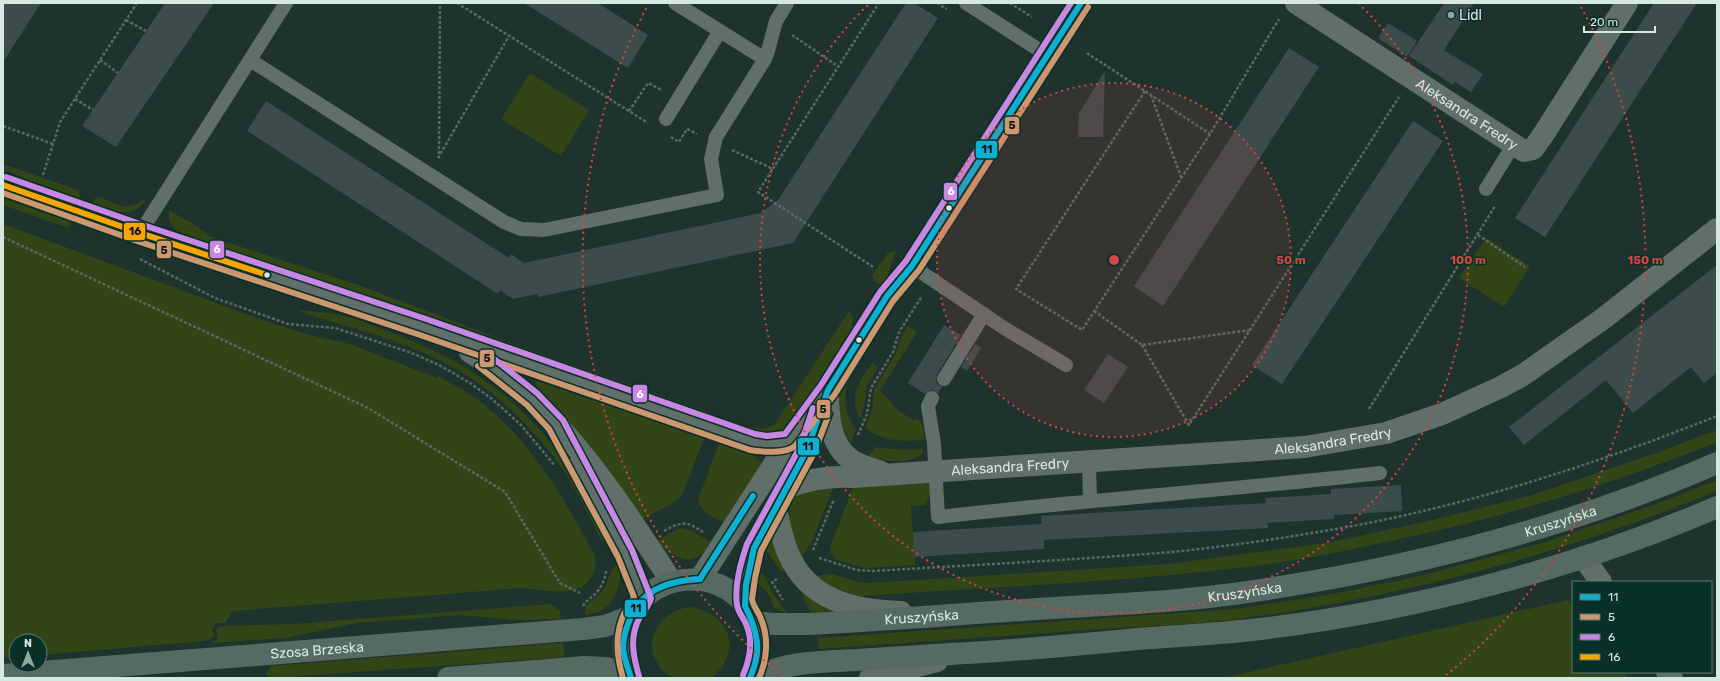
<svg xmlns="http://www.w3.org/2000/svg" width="1720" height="681" viewBox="0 0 1720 681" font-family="Rubik,sans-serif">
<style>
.green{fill:#324516}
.building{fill:#3b4c4a}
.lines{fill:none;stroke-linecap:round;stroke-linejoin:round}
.path{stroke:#5a6964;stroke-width:2.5;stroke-dasharray:3 2;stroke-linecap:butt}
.lane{stroke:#606f6a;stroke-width:14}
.street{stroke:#606f6a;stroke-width:22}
.secondary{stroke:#606f6a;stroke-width:22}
.primary{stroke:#566a62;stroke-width:22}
.bus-1-casing{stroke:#0a3128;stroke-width:9}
.bus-2-casing{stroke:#0a3128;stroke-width:9}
.bus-3-casing{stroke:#0a3128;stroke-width:9}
.bus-4-casing{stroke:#0a3128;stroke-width:9}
.bus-1{stroke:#0dafd3;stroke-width:6}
.bus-2{stroke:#cd976f;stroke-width:6}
.bus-3{stroke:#c787e3;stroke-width:6}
.bus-4{stroke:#f7a600;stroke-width:6}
.ring{fill:none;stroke:#d64544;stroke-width:2;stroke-dasharray:2 4}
.poi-dot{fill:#95a9a3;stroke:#0a3128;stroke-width:1.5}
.bus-dot{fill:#d5e9e2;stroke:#0a3128;stroke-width:1.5}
.labels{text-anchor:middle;stroke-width:3;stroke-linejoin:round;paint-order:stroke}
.poi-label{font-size:14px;fill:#d5e9e2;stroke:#0a3128;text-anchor:start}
.street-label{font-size:14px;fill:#d5e9e2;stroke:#0a3128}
.centre{fill:#d64544;stroke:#0a3128;stroke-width:2}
.ring-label{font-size:12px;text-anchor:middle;font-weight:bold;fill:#d64544;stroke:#0a3128;stroke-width:3;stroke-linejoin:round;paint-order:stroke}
.line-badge{stroke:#0a3128;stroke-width:1.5}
.badge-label{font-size:11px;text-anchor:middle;font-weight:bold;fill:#fff}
.pale-badge-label{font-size:11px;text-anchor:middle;font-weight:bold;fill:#111}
</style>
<rect width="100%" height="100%" fill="#1e332e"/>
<path class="green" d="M530,73l59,37 -28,46 -60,-37z
M3,164l75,26 2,5 -1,3 -58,-21 -18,-9z
M99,197c18,7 28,16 45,2h2c-14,23 -33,11 -53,4l1,-4z
M3,198l67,24 -2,6 -65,-23z
M169,210l29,17 13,10 153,50 157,60 189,66 2,5 -349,-124 -180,-60c-11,-5 -15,-12 -14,-24z
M3,224l254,94 48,16 45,10 87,34 2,-2c12,8 25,14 36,22 55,39 88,99 119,156 5,19 -6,35 -26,37 -13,2 -33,-2 -46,-3l-289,23 -8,12h-9l-4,7 3,6 -10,5 -165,14v-14h-24v16l-13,1z
M1486,238l44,28 -26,41 -45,-29z
M896,251l-10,29 -4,6 -7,-4 -3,-7 16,-22z
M295,310c16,1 33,2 48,6 17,3 33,11 49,17 74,28 124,62 172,127 17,25 30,53 44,79l-6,2c-11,-21 -21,-42 -33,-62 -31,-48 -76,-93 -128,-118 -45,-23 -98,-35 -146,-51z
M849,311l4,7 -1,13 -58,90 -11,11 -13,4 -43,-14 3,-1c16,5 30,13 45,3z
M908,326l9,6 -37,58 18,20 15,10 4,-1c8,6 7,12 7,21 -22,1 -41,3 -59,-13l7,-17 2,-20 21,-35 8,-22z
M872,363l6,4 -11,18 -3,21 -4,13c-12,-23 -1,-36 12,-56z
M847,379l2,1c-7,18 -4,34 7,50l-5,12c-13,-19 -17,-42 -4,-63z
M537,381l167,57 -21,55 -5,7 -37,20c-26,-39 -54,-77 -84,-113 -6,-7 -20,-16 -22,-25z
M1717,430v12c-109,44 -222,78 -336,101 -42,9 -84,18 -126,23 -131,16 -263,21 -395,30 -17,-4 -31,-9 -44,-20l16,-2 26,8 13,1 297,-19 158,-21 98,-21 108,-27 124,-42z
M719,443l37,14 6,6 -37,61c-11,-7 -24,-11 -27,-24z
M875,447l26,3 23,-1c-6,17 -41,13 -55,7z
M1717,480v11c-153,63 -316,106 -479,128 -46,6 -93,7 -138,10 -94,7 -187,13 -281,20l-1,-11 417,-29 92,-14 93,-19 125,-34 108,-37z
M929,482l1,12 -4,11 -15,1 4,59 -50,3 -28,-8 -4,-3 -3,-10 24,-62z
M834,486l-21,53 -13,22c-4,-16 -20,-55 -2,-67 5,-3 29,-7 36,-8z
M680,528l10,2 23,13c-20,26 -36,18 -57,-2z
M771,532l15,37 -4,3c-8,-8 -12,-19 -20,-26z
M619,562c3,15 -1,38 -15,47 -5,4 -13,5 -19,6l1,-9c4,-5 10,-8 15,-13 8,-10 7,-23 18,-31z
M757,567l5,5 11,21 14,20 -13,-5 -4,-12 -13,-14z
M799,586l34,24 -2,1 -21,1z
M1568,600l5,7v65h51l5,6h-406z
M551,604l9,7 1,8 -46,1 -56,-5 -102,8 -71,15 -74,5 6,-5 -2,-8 4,-4 73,-2z
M689,607c30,3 52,30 34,58 -2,4 -8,11 -13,13 -6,2 -15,0 -21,0 -14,0 -20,1 -29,-11 -20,-26 1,-56 29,-60z
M563,643l2,14 -292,21 -5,-2 -2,-3 5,-7z"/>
<path class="building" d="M3,3h38l-38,59z
M165,3h49l-98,144 -34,-21z
M524,3h74l50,32 -20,33z
M906,3h8l24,15 -145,225 -255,54 -1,-3 -24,5 -13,-9 -2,4 -251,-163 19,-30 243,157 2,-4 13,9 237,-50 17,-13z
M1444,3h30l-30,47 39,24 -12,18 -16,-10 -2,3 -44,-29z
M1654,3h43l-152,234 -30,-19z
M1388,23l29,18 -10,16 -29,-19z
M1289,48l30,19 -156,239 -29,-20z
M1105,71l-2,66h-25l1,-24z
M1413,121l30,20 -161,243 -30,-19z
M1717,265v108l-13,10 -13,-16 -58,46 -27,-33 -82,65 -15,-18z
M944,325l17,10 -24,40 -1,8 6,4 -4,6 -6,-3 -7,4 -17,-11z
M975,344l6,4 -14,23 -6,-4z
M1108,354l20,13 -24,36 -20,-13z
M1401,485l1,26 -68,4v4l-67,4 1,5 -224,12v9l-130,8 -1,-25 129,-8 -1,-8 225,-13 -1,-5 66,-4v-5z"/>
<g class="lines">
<path class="path" d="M457,3l191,120
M937,3l10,6
M1010,3l22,14
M126,20l20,11
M792,35l47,32
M1087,53l123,81
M100,60l18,13
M1145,91l-129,198 66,41 128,-196 69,-115
M1151,95l30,82
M75,99l18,11
M629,111l19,-28 12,6 2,-2
M3,126l50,18
M671,137l8,5 8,-13 10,5
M732,150l41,19
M439,154l1,-151
M438,158l71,-122
M43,175l17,-53 77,-119
M1478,235l47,32
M3,237l365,171 137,84 55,91 20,10
M140,259l75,39 73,26 47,4 74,24 30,13 31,18 22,16 29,26 34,41
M873,267l-115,-75 121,-189
M1094,311l48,34 108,-15
M1142,345l47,80 210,-328
M1369,409l126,-203
M858,435l9,-21 4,-26 22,-36 6,-20 23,-36
M664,531c18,-10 22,-10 39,1
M813,550l21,-51
M819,558l38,12 16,1c100,-6 200,-11 299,-19 49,-5 98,-12 146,-20 137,-22 270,-65 399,-116
M777,579l-5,3 11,18
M583,606c4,-7 10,-9 14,-14 5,-6 8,-14 9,-21"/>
<path class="lane" d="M675,3l90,56
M966,3l81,52
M250,60l254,162 17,7 23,1 173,-35 -6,-36 5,-22 49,-78 3,-8 8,-30 11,-18
M666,119l54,-88
M1486,189l28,-45
M140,233l146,-230
M912,266l92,62 62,37
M944,379l40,-65
M932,398l-4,8 6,38 4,73c147,-17 295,-27 442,-44
M1089,461l1,40"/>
<g class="street">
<path id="s1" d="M1296,3l228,148 9,-2 10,-14 84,-132"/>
<path d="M828,390c0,24 1,53 22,69 9,7 21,9 31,13"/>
<path id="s2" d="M787,488c21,-9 41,-12 65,-11l453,-30 81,-14 56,-19 59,-27 22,-12 81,-57 113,-89"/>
<path d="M1583,557l18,25"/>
<path d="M1667,672l5,6"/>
</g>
<path class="secondary" d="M3,185l137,48 283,94 330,115 14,2 22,-3
M470,352c86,50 148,148 202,230
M578,466l47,88 18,44
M776,508c3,15 6,31 12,45 20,48 66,57 113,59
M700,579l89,-138 39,-51 59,-94 25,-30 169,-263
M745,606l1,-21 8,-37 53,-98 14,-40
M870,678l67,-17"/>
<g class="primary">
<path id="s3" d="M754,622l19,2h33c83,-4 165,-11 248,-16 62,-4 124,-6 186,-15 164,-23 325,-64 477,-130"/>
<path id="s4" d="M3,675l580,-46 22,-3 24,-9"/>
<path d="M448,678l137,-11 22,1 22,10"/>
<path d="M631,678c-4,-12 -9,-25 -7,-39 7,-72 112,-82 132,-11 4,17 2,35 -6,50"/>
<path d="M755,678c30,-17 68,-16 102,-18 31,-2 62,-4 93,-6 63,-3 125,-9 187,-15 41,-3 83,-5 123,-10 153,-18 316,-61 457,-122"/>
</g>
<defs>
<path id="bus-1" d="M700,579l53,-83
M745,606l1,-21 8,-37 53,-98 21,-60 59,-94 25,-30 169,-263
M745,606c13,26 17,45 5,72
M631,678c-3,-10 -7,-19 -8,-30 0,-8 2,-16 5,-24 12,-34 38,-43 72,-45"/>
<path id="bus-2" d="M3,193l134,48 283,94 330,115c12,2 36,4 45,-4l40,-52 58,-93 26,-31 169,-263
M478,366l49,39 22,24 69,128 16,40c-19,25 -20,51 -11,81
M759,678c8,-18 10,-40 2,-59 -2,-7 -8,-12 -9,-20l3,-21 6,-27 53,-98 15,-39"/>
<path id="bus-3" d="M6,177l137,48 283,94 329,115 12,2 18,-2 36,-49 59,-93 26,-31 165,-258
M488,354l49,39 26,27 69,130 19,48c-1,7 -8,13 -11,19 -11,19 -7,39 -1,59
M743,675c7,-16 10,-35 3,-51 -3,-7 -8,-12 -9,-19 -3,-20 4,-43 10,-61l53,-97 13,-39"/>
<path id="bus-4" d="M3,185l137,48 127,42"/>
</defs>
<use href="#bus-1" class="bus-1-casing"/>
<use href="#bus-2" class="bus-2-casing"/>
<use href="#bus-3" class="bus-3-casing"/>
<use href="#bus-4" class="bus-4-casing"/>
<use href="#bus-1" class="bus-1"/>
<use href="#bus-2" class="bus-2"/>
<use href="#bus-3" class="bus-3"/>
<use href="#bus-4" class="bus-4"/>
</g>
<circle cx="1114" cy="260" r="177" fill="#d64544" fill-opacity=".12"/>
<g class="ring">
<circle cx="1114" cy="260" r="177"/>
<path d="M1358 3A354 354 0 1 1 870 3"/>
<path d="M783 676A531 531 0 0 1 647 7M1581 7A531 531 0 0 1 1445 676"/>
</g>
<circle class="poi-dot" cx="1451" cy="15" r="4"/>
<g class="bus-dot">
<circle cx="949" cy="208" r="3.5"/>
<circle cx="267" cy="275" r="3.5"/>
<circle cx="859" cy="340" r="3.5"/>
</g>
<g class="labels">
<g class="poi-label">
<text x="1459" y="20">Lidl</text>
</g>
<g class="street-label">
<text dy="5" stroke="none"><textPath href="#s1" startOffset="204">Aleksandra Fredry</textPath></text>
<text dy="5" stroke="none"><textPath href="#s2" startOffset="549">Aleksandra Fredry</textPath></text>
<text dy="5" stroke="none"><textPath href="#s2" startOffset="225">Aleksandra Fredry</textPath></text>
<text dy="5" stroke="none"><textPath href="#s3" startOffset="816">Kruszyńska</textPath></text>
<text dy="5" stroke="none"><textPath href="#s3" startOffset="492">Kruszyńska</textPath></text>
<text dy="5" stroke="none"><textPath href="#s3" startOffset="168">Kruszyńska</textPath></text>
<text dy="5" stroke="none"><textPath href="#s4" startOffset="315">Szosa Brzeska</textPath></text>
</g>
</g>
<circle cx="1114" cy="260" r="6" class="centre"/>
<g class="ring-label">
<text x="1291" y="264">50 m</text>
<text x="1468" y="264">100 m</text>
<text x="1645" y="264">150 m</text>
</g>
<g class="line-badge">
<rect x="1004" y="116" width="16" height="19" rx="4" fill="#cd976f"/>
<rect x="975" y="140" width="23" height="19" rx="4" fill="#0dafd3"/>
<rect x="943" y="182" width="15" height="19" rx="4" fill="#c787e3"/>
<rect x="123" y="222" width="23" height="19" rx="4" fill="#f7a600"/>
<rect x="209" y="240" width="16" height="19" rx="4" fill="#c787e3"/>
<rect x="156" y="240" width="16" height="19" rx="4" fill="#cd976f"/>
<rect x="479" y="349" width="16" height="19" rx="4" fill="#cd976f"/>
<rect x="632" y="384" width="16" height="19" rx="4" fill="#c787e3"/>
<rect x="816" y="399" width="15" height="20" rx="4" fill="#cd976f"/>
<rect x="797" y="437" width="23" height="19" rx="4" fill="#0dafd3"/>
<rect x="624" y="599" width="23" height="19" rx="4" fill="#0dafd3"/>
</g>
<g class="badge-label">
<text x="951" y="195">6</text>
<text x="217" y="253">6</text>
<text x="640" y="398">6</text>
</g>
<g class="pale-badge-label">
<text x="1012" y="129">5</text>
<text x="987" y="153">11</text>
<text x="135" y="235">16</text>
<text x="164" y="254">5</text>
<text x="487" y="362">5</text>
<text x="823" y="413">5</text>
<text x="808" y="450">11</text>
<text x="636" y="612">11</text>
</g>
<rect width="1720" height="681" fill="none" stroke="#d5e9e2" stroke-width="8"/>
<rect x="1572" y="581" width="140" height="92" fill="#0a3128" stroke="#5b7b72"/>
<rect x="1580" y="594" width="20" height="6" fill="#0dafd3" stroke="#5b7b72"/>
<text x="1608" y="601" font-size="12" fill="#d5e9e2">11</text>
<rect x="1580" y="614" width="20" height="6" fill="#cd976f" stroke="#5b7b72"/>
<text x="1608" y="621" font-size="12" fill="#d5e9e2">5</text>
<rect x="1580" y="634" width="20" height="6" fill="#c787e3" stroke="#5b7b72"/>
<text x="1608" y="641" font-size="12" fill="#d5e9e2">6</text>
<rect x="1580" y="654" width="20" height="6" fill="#f7a600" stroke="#5b7b72"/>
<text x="1608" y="661" font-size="12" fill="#d5e9e2">16</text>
<g transform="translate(28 653)"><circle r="19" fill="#0a3128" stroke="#5b7b72"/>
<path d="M0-3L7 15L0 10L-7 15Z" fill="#95a9a3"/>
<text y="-6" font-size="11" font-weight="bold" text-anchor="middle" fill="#d5e9e2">N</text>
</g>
<path d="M1584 26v6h71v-6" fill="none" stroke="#d5e9e2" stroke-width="2"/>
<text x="1590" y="26" font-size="12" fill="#d5e9e2" stroke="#0a3128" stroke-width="3" paint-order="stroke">20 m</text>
</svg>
